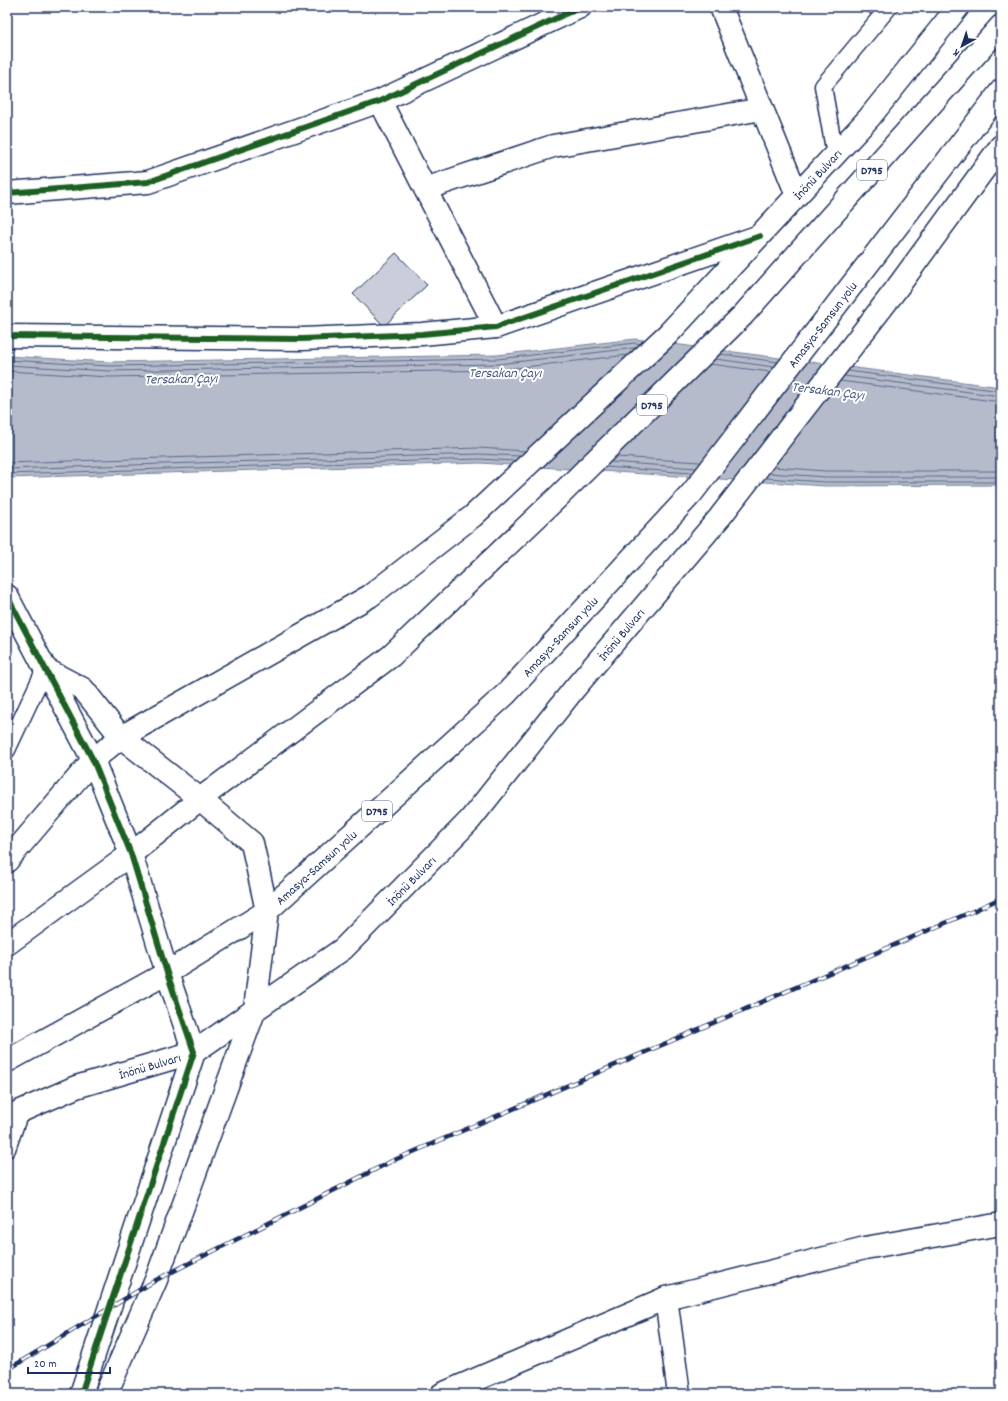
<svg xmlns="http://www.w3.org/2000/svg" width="1008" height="1401" viewBox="0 0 1008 1401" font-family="Dekko,sans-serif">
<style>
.water{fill:#b5bbca;stroke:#77839f}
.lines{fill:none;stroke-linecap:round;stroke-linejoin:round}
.shore{stroke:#596789;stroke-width:1}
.building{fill:#caceda;stroke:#1b2f5e}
.lane-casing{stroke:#1b2f5e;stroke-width:19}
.street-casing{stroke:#1b2f5e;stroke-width:25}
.secondary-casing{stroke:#1b2f5e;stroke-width:25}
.highway-casing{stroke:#1b2f5e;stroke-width:25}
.lane{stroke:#fff;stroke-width:16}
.street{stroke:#fff;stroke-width:22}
.secondary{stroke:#fff;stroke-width:22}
.highway{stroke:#fff;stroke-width:22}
.rail-casing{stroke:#1b2f5e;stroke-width:4.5}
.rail{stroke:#fff;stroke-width:3;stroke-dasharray:9;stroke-linecap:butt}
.cycleway-casing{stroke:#fff;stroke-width:8}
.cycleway{stroke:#1b5e20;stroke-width:6}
.labels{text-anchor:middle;stroke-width:4;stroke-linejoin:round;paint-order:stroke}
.shield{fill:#fff;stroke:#5f6d8e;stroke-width:1}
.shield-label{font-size:12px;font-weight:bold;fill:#1b2f5e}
.street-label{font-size:13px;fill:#1b2f5e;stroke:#fff}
.water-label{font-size:14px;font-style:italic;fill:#49597e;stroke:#fff}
</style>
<rect width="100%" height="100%" fill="#fff"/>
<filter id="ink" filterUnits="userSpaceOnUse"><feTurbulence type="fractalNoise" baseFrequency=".025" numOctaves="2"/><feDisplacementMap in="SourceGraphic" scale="8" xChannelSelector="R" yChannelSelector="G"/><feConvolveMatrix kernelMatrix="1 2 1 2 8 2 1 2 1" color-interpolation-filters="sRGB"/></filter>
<g filter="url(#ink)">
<path class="water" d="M635,339l366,48v98l-176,1 -345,-23 -473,15v-122l102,6 388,-7z"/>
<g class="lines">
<path class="shore" d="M720,354l58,8
M716,359l58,8
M7,360l102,6 389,-7 137,-16 5,1
M710,364l60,8
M7,365l102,6 389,-7 137,-16
M7,371l102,6 389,-7 130,-15
M848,371l153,20
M844,376l157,20
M840,381l161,21
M616,457l84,5
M610,462l86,6
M7,463l472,-15 46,3
M605,467l87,6
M774,467l51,4h176
M7,469l472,-15 40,2
M769,473l56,4h176
M7,474l472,-15 35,2
M766,478l59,4h176"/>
</g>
<path class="building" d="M861,7h33l-12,16z
M396,253l31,32 -43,41 -31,-32z"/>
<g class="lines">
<defs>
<path id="lane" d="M835,155l-12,-69 66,-79
M7,750l38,-81
M7,1149l13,-37"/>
<path id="street" d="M380,101l116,226
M425,189l128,-43 209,-37
M7,193l141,-11 232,-81 200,-94
M666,1298l13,96"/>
<g id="secondary">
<path d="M721,7l76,188"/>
<path d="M7,336l295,3 120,-5 74,-7 261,-90"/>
<path d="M7,596l86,164 38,94 36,119 27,79 -113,342"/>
<path d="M45,669l38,20 38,48 79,62 52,44 15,68 -12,98 -99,271 -50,114"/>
<path id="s1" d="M7,861l86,-101 28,-23 249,-141 103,-80 195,-182 201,-216 89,-111"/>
<path id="s2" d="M7,1117l69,-30 118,-35 149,-103 127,-129 104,-131 146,-172 174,-225 107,-146"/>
<path d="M442,1394l224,-96 199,-50 136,-24"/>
</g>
<g id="highway">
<path d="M7,944l124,-90 69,-55 191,-143 169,-161 183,-180 258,-289"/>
<path id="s3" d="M7,1061l160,-88 100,-62 239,-217 186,-201 309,-402"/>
</g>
</defs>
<use href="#lane" class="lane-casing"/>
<use href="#street" class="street-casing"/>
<use href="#secondary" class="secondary-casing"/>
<use href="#highway" class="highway-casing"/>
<use href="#lane" class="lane"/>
<use href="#street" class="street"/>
<use href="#secondary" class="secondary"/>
<use href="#highway" class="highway"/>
<defs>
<path id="rail" d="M7,1370l149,-90 236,-119 579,-249 30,-14"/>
</defs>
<use href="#rail" class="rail-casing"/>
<use href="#rail" class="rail"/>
<defs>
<path id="cycleway" d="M7,193l141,-11 232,-81 200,-94
M7,336l295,3 120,-5 74,-7 264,-91
M7,596l86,164 38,94 36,119 27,79 -113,342"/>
</defs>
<use href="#cycleway" class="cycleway-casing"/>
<use href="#cycleway" class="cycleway"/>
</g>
</g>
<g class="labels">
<g class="shield">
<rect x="857" y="160" width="30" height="20" rx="3"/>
<rect x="637" y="395" width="30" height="20" rx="3"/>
<rect x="362" y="801" width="30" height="20" rx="3"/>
</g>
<g class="shield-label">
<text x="872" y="174">D795</text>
<text x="652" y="409">D795</text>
<text x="377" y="815">D795</text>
</g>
<g class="street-label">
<text dy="5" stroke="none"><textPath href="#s1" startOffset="1071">İnönü Bulvarı</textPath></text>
<text dy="5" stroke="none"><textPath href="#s3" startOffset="1110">Amasya-Samsun yolu</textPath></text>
<text dy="5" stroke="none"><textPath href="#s2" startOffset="800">İnönü Bulvarı</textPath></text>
<text dy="5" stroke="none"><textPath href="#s3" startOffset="702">Amasya-Samsun yolu</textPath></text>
<text dy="5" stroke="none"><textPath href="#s3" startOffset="366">Amasya-Samsun yolu</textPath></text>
<text dy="5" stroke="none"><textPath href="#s2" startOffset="476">İnönü Bulvarı</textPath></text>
<text dy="5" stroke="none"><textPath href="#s2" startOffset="152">İnönü Bulvarı</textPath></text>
</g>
<g class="water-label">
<text x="505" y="377">Tersakan Çayı</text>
<text transform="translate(181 378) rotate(-1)" y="5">Tersakan Çayı</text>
<text transform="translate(828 390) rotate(7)" y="5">Tersakan Çayı</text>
</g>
</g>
<rect width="1008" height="1401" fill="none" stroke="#fff" stroke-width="24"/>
<rect x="12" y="12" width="984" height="1377" fill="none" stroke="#1b2f5e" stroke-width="1.5" filter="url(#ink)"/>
<g transform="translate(962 46) rotate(220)" stroke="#ffffff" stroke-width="3" paint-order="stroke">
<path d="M0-3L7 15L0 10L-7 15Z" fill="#1b2f5e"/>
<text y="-6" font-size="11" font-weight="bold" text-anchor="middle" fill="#1b2f5e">K</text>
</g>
<path d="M28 1367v6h82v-6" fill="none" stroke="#1b2f5e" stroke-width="2"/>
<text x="34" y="1367" font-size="12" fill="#1b2f5e" stroke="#ffffff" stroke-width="3" paint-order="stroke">20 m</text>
</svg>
